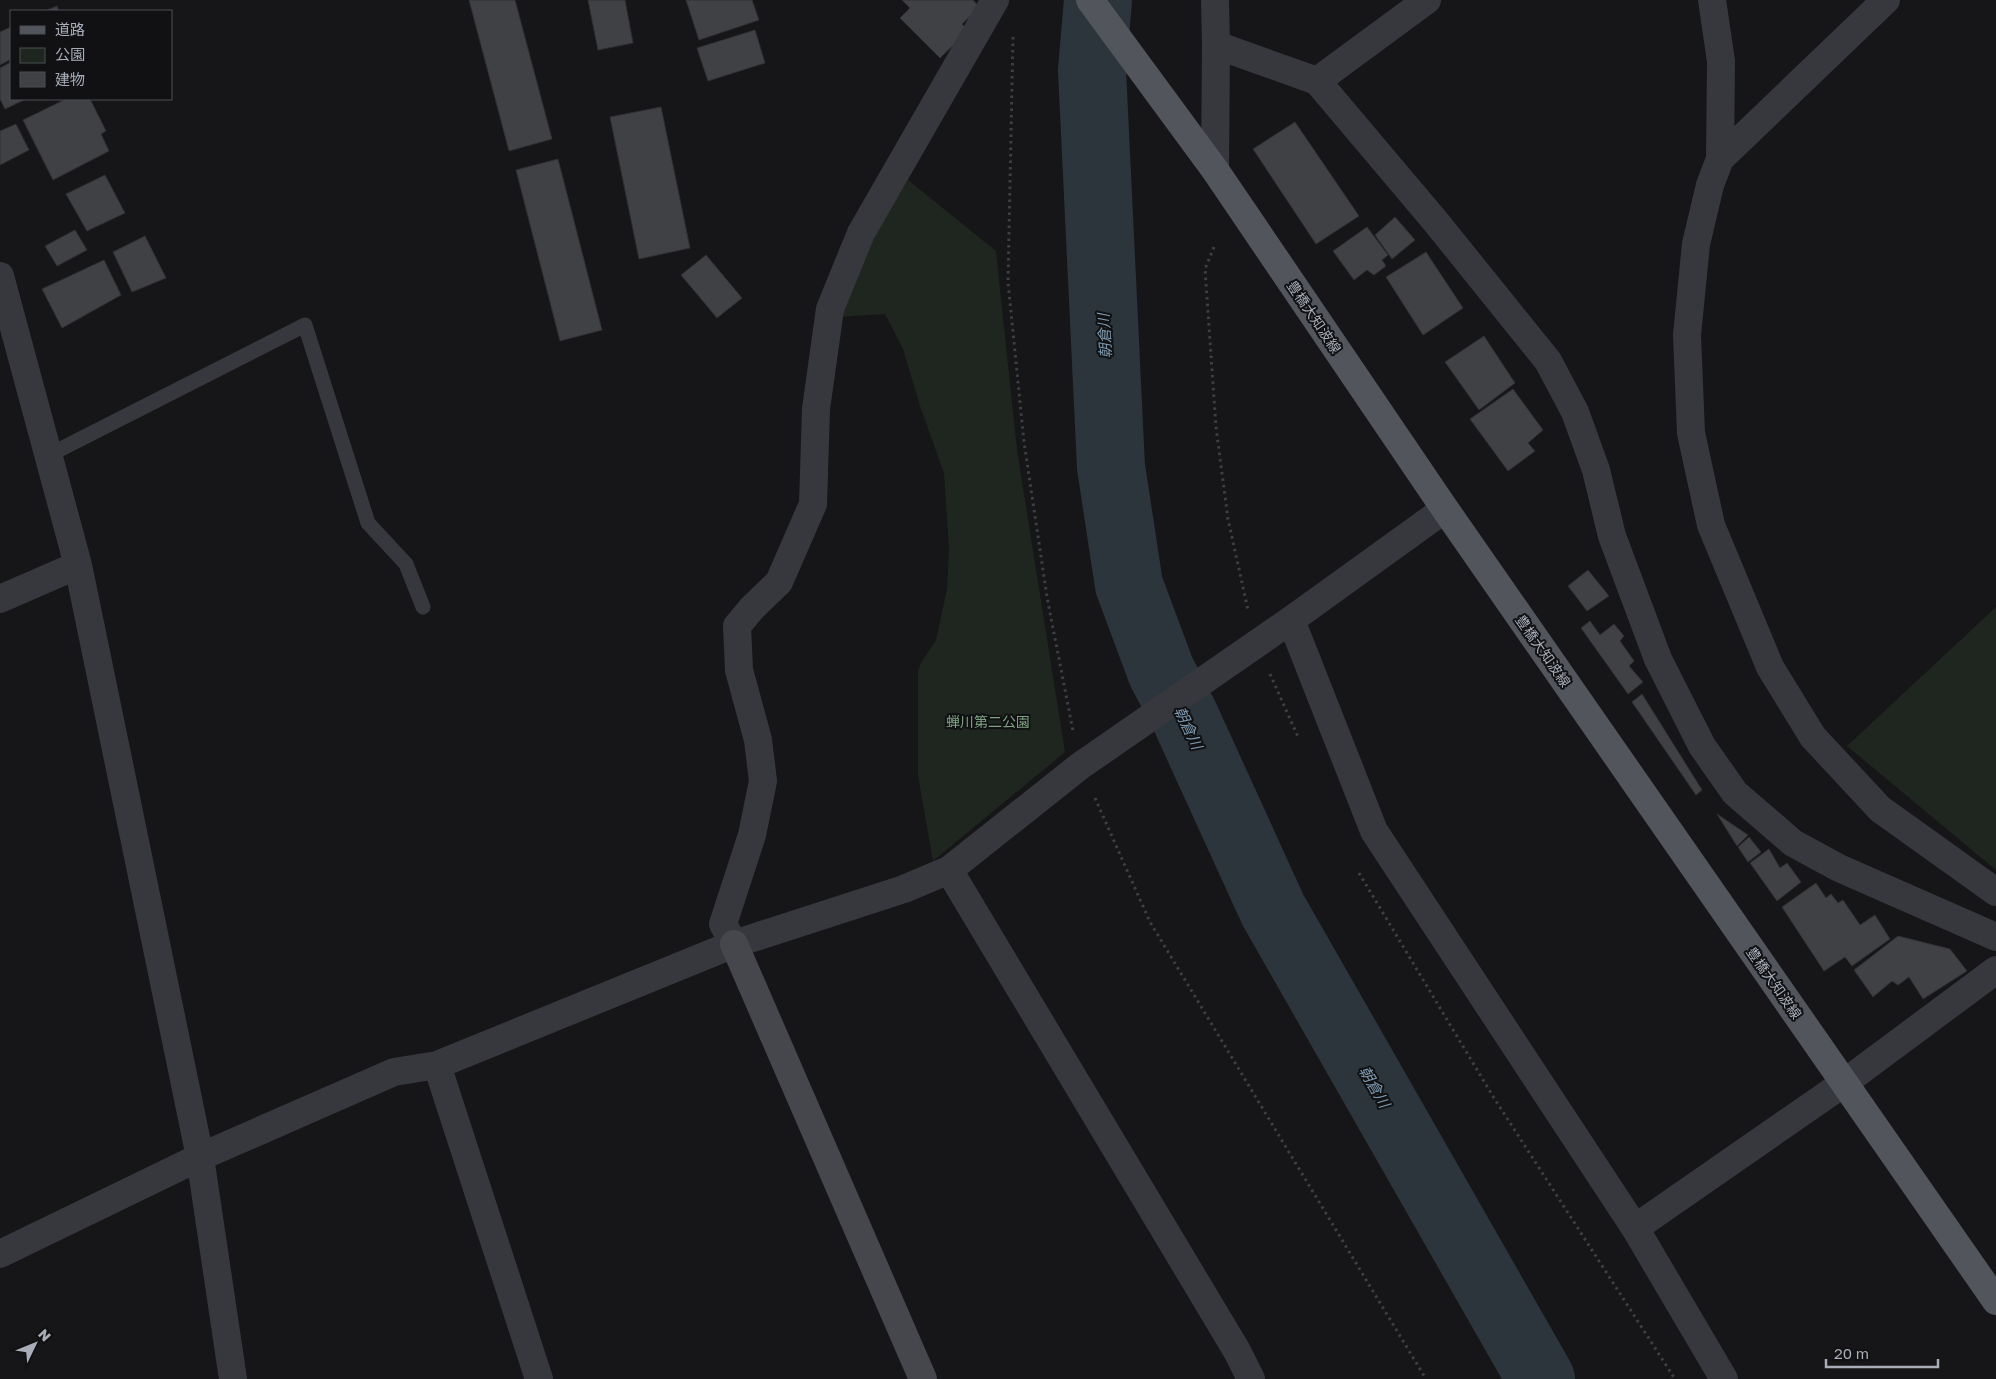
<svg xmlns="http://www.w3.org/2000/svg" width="1996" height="1379" viewBox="0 0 1996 1379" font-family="'Golos Text','Noto Sans JP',sans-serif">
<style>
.green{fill:#1e261f}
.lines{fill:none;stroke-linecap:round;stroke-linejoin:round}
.river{stroke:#2c353c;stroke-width:68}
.building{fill:#404145;stroke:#303034}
.path{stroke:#3d3f44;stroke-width:3;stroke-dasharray:2.5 4;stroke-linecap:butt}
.lane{stroke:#37383d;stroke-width:15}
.street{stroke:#37383d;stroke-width:28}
.secondary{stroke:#45474d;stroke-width:28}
.primary{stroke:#53555c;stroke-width:28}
.labels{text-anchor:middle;stroke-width:4;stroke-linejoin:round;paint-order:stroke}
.street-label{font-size:14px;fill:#a8adb8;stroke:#111113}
.park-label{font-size:14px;fill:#7fa381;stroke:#111113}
.water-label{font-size:15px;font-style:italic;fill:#7f9bb3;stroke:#111113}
</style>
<rect width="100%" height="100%" fill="#161618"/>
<path class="green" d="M908,180l88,71 21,199 48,302 -132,109 -15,-85v-105l3,-8 15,-23 11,-51 2,-40 -5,-76 -24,-67 -17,-57 -18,-35 -46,3 37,-87z
M1996,607v263l-149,-124z"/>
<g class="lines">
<path class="river" d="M1098,0l-6,70 19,397 18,118 32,86 24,46 88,193 268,469"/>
</g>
<path class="building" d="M469,0h46l37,139 -43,12z
M588,0h37l8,43 -35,7z
M686,0h66l7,20 -60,20z
M902,0h71l6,7 -17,17 6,7 -28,27 -40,-40 10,-10z
M57,6l2,5h-14z
M11,27v32l-11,6v-33z
M755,30l10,33 -57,18 -11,-33z
M11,62v37h15l-21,10 -5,-10v-31z
M66,99h24l16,32 -5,3 8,17 -56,29 -30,-60z
M661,107l29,141 -51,11 -29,-142z
M1295,122l64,94 -43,28 -63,-95z
M16,124l13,26 -29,15v-34z
M558,159l44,171 -42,11 -44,-171z
M105,175l20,38 -38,18 -21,-37z
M1395,217l20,23 -23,19 -17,-24z
M1367,227l21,28 -6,5 4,6 -12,9 -7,-5 -13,10 -21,-29z
M75,230l12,20 -30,16 -12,-20z
M145,236l21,42 -34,14 -19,-40z
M1426,252l37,56 -40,27 -37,-58z
M706,255l36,43 -25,20 -36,-43z
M104,260l17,35 -59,33 -20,-39z
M1484,336l31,47 -36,27 -34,-48z
M1513,389l30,41 -15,13 7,8 -27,20 -38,-52z
M1588,570l21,26 -22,15 -19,-25z
M1590,621l10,14 14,-11 10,12 -4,5 14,20 -5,5 14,16 -15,12 -47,-66z
M1642,694l60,96 -6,5 -64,-93z
M1717,814l31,21 -11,11z
M1749,837l12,15 -13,10 -10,-15z
M1769,849l11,19 7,-5 14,19 -24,19 -27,-38z
M1816,883l10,15 5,-4 7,9 5,-3 17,25 15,-10 15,24 -38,27 -7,-9 -21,14 -42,-64z
M1898,936l52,13 17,22 -44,28 -14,-22 -11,8 -6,-4 -19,16 -19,-27z"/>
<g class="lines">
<path class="path" d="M1013,37l-5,245 16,160 23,155 26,134
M1214,247l-9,22 11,158 12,92 20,91
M1270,674l29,65
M1095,798l55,124 276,457
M1359,873l135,225 181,281"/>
<path class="lane" d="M49,455l256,-130 63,198 38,41 17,43"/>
<path class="street" d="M1215,0l1,45 -1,125
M1712,0l9,61 -1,98 -10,26 -14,59 -9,91 4,98 20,92 59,142 43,70 67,72 116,83
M1216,45l101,36 119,141 112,139 27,51 21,58 16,66 46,123 44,87 33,47 58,50 46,25 157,69
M1317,81l110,-81
M1720,159l166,-159
M0,276l78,289 122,592 33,222
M0,599l78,-34
M1291,620l83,211 261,397 89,151
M949,870l288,481 14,28
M734,944l-11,-20 29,-89 11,-54 -5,-41 -19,-70 -2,-44 15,-18 27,-26 34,-78 3,-95 14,-100 31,-76 134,-233
M437,1065l102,314
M1635,1228l209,-145 152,-113
M0,1254l200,-97 194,-85 43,-7 297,-121 170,-55 45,-19 131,-104 211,-146 154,-111"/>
<path class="secondary" d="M734,944l189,435"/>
<path class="primary" d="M1090,0l125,170 230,339 551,792"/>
</g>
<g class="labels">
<g class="street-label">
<text transform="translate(1314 317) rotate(56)" y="5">豊橋大知波線</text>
<text transform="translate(1543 651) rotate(55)" y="5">豊橋大知波線</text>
<text transform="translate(1774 983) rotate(55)" y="5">豊橋大知波線</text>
</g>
<g class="park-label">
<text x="988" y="727">蝉川第二公園</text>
</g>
<g class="water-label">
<text transform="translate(1105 336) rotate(-93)" y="5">朝倉川</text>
<text transform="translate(1188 728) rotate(65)" y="5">朝倉川</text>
<text transform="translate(1374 1087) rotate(60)" y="5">朝倉川</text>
</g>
</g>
<rect x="10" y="10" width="162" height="90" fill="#111113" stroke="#4d4f55"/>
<rect x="20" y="26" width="25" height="8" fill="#53555c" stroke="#4d4f55"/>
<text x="55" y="35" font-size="15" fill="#a8adb8">道路</text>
<rect x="20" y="48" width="25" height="15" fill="#1e261f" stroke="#4d4f55"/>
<text x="55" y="60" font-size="15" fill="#a8adb8">公園</text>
<rect x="20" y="72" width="25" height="15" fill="#404145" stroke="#4d4f55"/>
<text x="55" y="85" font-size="15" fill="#a8adb8">建物</text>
<g transform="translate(35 1344) rotate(47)" stroke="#111113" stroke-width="4" paint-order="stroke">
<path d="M0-4L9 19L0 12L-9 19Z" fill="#a8adb8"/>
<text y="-8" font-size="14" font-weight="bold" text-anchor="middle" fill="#a8adb8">N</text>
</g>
<path d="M1826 1359v8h112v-8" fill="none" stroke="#a8adb8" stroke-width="2.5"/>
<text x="1834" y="1359" font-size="15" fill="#a8adb8" stroke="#111113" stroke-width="4" paint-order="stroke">20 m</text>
</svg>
